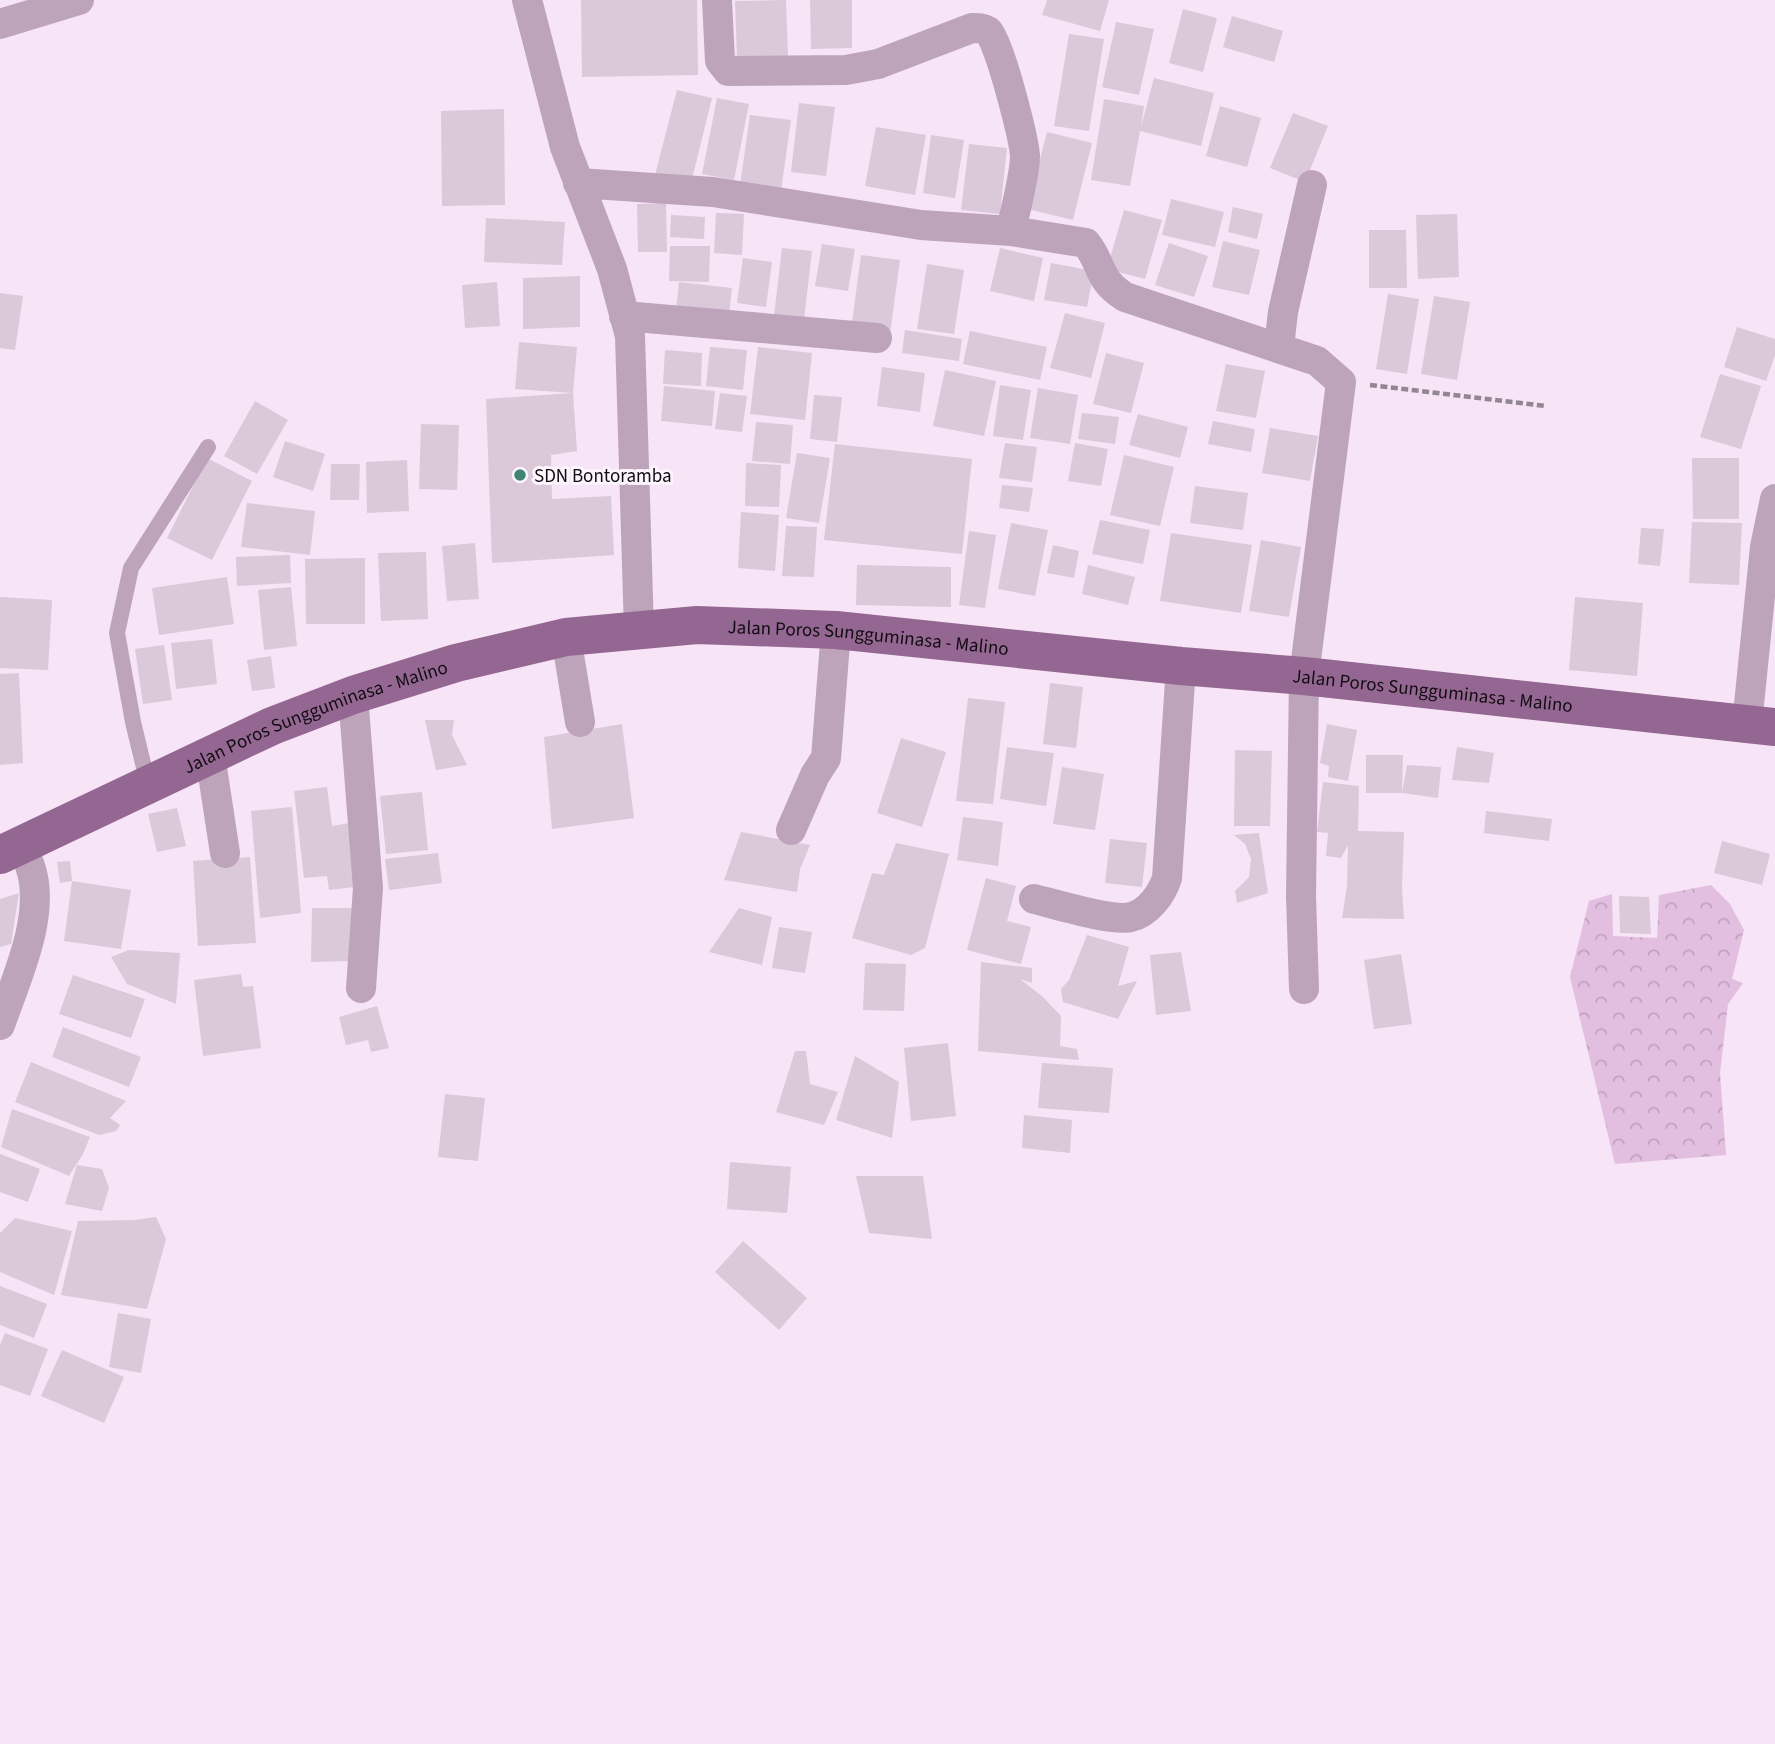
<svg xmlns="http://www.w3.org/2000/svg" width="1775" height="1744" viewBox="0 0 1775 1744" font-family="'Source Sans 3',sans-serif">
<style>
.park{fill:url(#park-crowns)}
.building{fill:#dbc8d9}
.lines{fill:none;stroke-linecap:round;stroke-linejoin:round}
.path{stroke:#938693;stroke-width:4.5;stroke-dasharray:7 3.5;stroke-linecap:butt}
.service{stroke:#bda4bb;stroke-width:16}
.minor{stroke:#bda4bb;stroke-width:30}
.primary{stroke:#946792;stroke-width:38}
.poi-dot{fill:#418476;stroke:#fdf5fd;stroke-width:2.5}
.labels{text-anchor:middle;stroke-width:6;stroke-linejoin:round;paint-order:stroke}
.poi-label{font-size:19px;fill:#120c12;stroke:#fdf5fd;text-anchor:start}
.street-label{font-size:19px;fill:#120c12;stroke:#fdf5fd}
</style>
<defs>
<pattern id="park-crowns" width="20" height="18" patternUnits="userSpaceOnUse" patternTransform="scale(1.75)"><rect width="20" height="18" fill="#e2bee0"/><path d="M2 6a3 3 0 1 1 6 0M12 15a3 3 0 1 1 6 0" fill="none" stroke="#c1a2bf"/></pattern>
</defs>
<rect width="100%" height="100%" fill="#f7e4f6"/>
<path class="park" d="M1711,885l19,19 14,26 -12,49 11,4 -15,21 -8,69 6,82 -111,9 -45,-187 19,-76 23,-7 1,42 44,2 2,-43z"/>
<path class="building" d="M581,0h116l1,75 -116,2z
M786,0l2,57 -51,2 -2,-58z
M810,0h42v48l-41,1z
M1047,0h62l-9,31 -58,-16z
M1183,9l34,9 -14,54 -34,-9z
M1232,16l51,15 -9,31 -51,-15z
M1116,22l38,7 -15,66 -37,-8z
M1069,34l35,5 -15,92 -35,-5z
M1154,78l60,15 -13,53 -61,-15 -10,55 -39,-6 13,-81 40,7 -3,21z
M677,90l35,8 -21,85 -36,-8z
M717,98l32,6 -15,76 -32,-6z
M799,103l36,4 -9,69 -35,-4z
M1220,106l41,12 -14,49 -41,-11z
M504,109l1,96 -63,1 -1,-95z
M1293,113l35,13 -23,56 -35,-14z
M750,115l41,5 -10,71 -41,-6z
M876,127l50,8 -11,60 -50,-9z
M1047,132l45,11 -19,77 -46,-11z
M931,135l33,5 -9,58 -32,-5z
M969,144l38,4 -7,66 -39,-4z
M1171,199l53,13 -9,35 -53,-12z
M666,203l1,49h-29l-1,-48z
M1233,207l30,7 -6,25 -29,-7z
M1124,210l38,10 -17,59 -38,-10z
M716,213l28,1 -2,41 -28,-2z
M1457,214l2,63 -41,2 -2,-64z
M671,215l34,2 -1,22 -34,-2z
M486,218l79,4 -3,43 -78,-3z
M1369,230h37l1,58h-38z
M1223,241l37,9 -11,45 -37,-8z
M1169,243l39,13 -14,41 -39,-12z
M822,244l33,5 -7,42 -33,-5z
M670,246h40l-1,36 -40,-1z
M782,248l30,3 -8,69 -30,-4z
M1000,248l43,10 -9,43 -44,-10z
M861,255l39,5 -10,74 -39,-4z
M743,258l29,4 -6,45 -29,-4z
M1051,263l43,8 -7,36 -43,-7z
M927,264l37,6 -10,64 -37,-5z
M580,276v51l-57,2v-51z
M497,282l3,44 -35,2 -3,-43z
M679,282l53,6 -3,28 -53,-6z
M0,293l23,3 -8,54 -15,-2z
M1388,294l31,5 -12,75 -31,-5z
M1434,296l36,6 -13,78 -36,-6z
M1065,313l40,10 -14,55 -41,-10z
M1737,327l38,12v16l-9,26 -42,-14z
M905,330l57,9 -3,22 -57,-8z
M970,331l77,16 -7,33 -77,-16z
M519,342l58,5 -4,46 -58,-4z
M710,347l37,3 -4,40 -37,-4z
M758,347l54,6 -7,67 -55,-6z
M665,350l37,3 -1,33 -38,-2z
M1106,353l38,10 -13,50 -38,-9z
M1226,364l39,7 -9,47 -40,-7z
M882,367l43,6 -5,39 -43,-6z
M945,370l51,11 -12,55 -51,-10z
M1720,374l41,12 -20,63 -41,-12z
M1000,385l31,5 -8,50 -30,-4z
M664,386l51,5 -3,35 -51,-5z
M1038,388l40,7 -8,49 -40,-6z
M573,393l4,58 -26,4 1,44 59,-3 3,59 -122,8 -6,-164z
M720,393l27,3 -5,36 -27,-3z
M814,395l28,2 -5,45 -27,-3z
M255,401l33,19 -31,54 -33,-18z
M1082,413l37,4 -4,27 -37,-5z
M1138,414l50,13 -8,31 -51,-13z
M1213,421l42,8 -4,23 -43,-8z
M756,422l37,3 -3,39 -38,-3z
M421,424l38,1 -2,65 -38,-1z
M1270,428l48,8 -8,45 -48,-8z
M285,441l40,13 -12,37 -40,-14z
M1005,443l32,4 -5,35 -33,-4z
M1075,443l33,6 -7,37 -33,-5z
M835,444l137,15 -10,95 -138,-14z
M797,453l33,5 -11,65 -33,-5z
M1124,455l50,12 -14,59 -50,-11z
M207,458l45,23 -40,79 -45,-22z
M1692,458h47v61h-46z
M407,460l2,51 -42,2 -1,-51z
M746,463l35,2 -2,42 -34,-1z
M331,464h29l-1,36h-29z
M1002,485l31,3 -4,24 -30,-4z
M1195,486l53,7 -5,37 -53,-7z
M247,503l68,8 -5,44 -69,-8z
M741,512l38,3 -4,56 -37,-3z
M1100,520l50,10 -7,34 -51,-10z
M1692,522l50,1 -3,62 -50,-2z
M1011,523l37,7 -13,66 -37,-7z
M786,526l31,1 -3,50 -32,-1z
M1641,528l23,1 -4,37 -22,-2z
M969,531l27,4 -11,73 -26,-3z
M1171,533l81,12 -11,68 -81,-12z
M1261,540l40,7 -12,70 -40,-6z
M475,543l4,56 -32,2 -5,-55z
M1053,545l26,6 -5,27 -27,-5z
M426,552l2,67 -47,2 -3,-68z
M290,555l1,28 -54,3 -1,-29z
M365,558v66h-59l-1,-65z
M857,565l94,2v40l-95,-2z
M1088,565l47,12 -7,28 -46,-11z
M227,577l7,47 -75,11 -7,-47z
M291,587l6,59 -33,4 -6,-60z
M0,597l52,3 -4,70 -48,-2z
M1575,597l68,6 -6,73 -68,-6z
M212,639l5,45 -41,5 -5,-46z
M164,645l8,55 -29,4 -8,-55z
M271,656l4,32 -23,3 -5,-31z
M19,673l4,90 -23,2v-91z
M1050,683l33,4 -7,61 -33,-4z
M968,698l37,4 -12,102 -37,-3z
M425,720h29l-2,15 15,30 -31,5z
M622,724l12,94 -82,11 -8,-92z
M1327,724l30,6 -9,51 -20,-4 1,-11 -9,-3z
M901,738l45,14 -24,75 -45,-14z
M1007,747l47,6 -8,53 -46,-7z
M1457,747l37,6 -5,30 -37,-3z
M1235,750l37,1 -2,75h-36z
M1366,755h37l-1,38 5,-28 34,2 -3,31 -36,-5h-36z
M1062,767l42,7 -9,56 -42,-6z
M1323,782l36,4 -1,45 46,1 -2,56 2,31 -62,-1 5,-32 1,-41 -7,13 -15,-2 2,-23 -11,-1z
M327,787l5,39 23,-4 8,64 -34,4 -2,-14 -23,2 -10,-87z
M422,792l6,58 -42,4 -6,-58z
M292,807l9,106 -41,5 -9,-107z
M177,808l9,38 -29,6 -9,-38z
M1486,811l66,8 -3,22 -65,-8z
M963,817l40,5 -5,44 -41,-6z
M741,832l69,13 -10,24 -3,23 -73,-12z
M1259,833l9,60 -31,10 -2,-12 14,-14 2,-18 -6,-15 -11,-9z
M1110,839l37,4 -5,44 -37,-4z
M1722,841l48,13 -8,31 -48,-12z
M896,843l53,11 -24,94 -14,7 -59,-17 20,-65 12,2z
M438,853l4,30 -53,7 -4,-31z
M250,857l6,86 -58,3 -5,-85z
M70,861l2,20 -12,2 -3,-21z
M986,878l30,8 -9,35 24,6 -10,37 -54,-14z
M72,881l59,9 -10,59 -57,-8z
M19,893l-8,51 -11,3v-48z
M1619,896l30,1 2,37 -31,-1z
M312,908h41v53l-42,1z
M739,908l33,9 -10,48 -53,-13z
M779,927l33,5 -7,41 -33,-5z
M1087,935l42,12 -11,39 19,-5 -19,38 -55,-17 -2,-13 8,-9z
M129,950l51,3 -4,51 -49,-20 -16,-27z
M1181,952l10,59 -35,4 -6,-60z
M1401,954l11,70 -38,5 -10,-69z
M981,962l51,6v15l-12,-4 23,18 18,19 -1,30 17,3 2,11 -101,-9z
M865,963l41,1 -2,47 -41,-1z
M241,974l2,13 10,-1 8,62 -58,8 -9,-76z
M73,975l72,24 -14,39 -72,-24z
M377,1006l12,42 -18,4 -3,-12 -22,5 -7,-28z
M63,1027l78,30 -12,30 -77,-30z
M948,1043l8,73 -45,5 -7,-73z
M795,1051h11l4,33 28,8 -14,33 -48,-13z
M855,1056l44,26 -7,56 -56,-18z
M31,1062l95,39 -16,17 10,7 -4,6 -17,4 -84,-33z
M1042,1063l71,5 -4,45 -71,-5z
M445,1094l40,4 -7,63 -40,-4z
M12,1109l78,28 -7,17 -14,22 -68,-29z
M1024,1115l48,5 -2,33 -48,-5z
M0,1154l40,15 -12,33 -28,-10z
M730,1162l61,5 -4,46 -60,-4z
M77,1165l25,4 7,19 -7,23 -37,-7z
M856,1176h67l9,63 -63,-6z
M156,1217l10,22 -19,70 -86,-14 17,-74 57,-1z
M15,1218l57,13 -18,64 -54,-23v-39z
M743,1241l64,57 -28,32 -64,-58z
M0,1286l47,18 -13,34 -34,-13z
M118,1313l33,6 -10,54 -32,-6z
M5,1333l43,16 -18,47 -30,-11v-40z
M62,1350l62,27 -20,46 -63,-27z"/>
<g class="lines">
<path class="path" d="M1370,385l176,21"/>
<path class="service" d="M148,784l-15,-62 -16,-89 14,-65 77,-121"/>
<path class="minor" d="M527,0l38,147 47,122 18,67 9,294
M717,0l3,61 8,10 118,-1 32,-6 94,-36c6,0 11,0 16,3 11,9 36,108 37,125 0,19 -10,55 -14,75
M0,24l79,-24
M578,183l135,9 208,33 90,6 75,12c18,23 10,35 39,54l192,64 24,21 -37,294 -3,220 3,93
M624,316l253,22
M1279,347l4,-35 29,-127
M566,637l14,85
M353,695l15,193 -7,100
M1747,724l18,-177 10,-48
M210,755l15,98
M791,830l24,-55 11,-17 10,-128
M1034,899c21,5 79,23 97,18 17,-4 31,-23 36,-39l14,-212
M0,1025c16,-46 47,-111 30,-159 -2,-7 -7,-14 -11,-20"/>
<path class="primary" id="s1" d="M0,855l272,-129 81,-31 103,-32 110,-26 131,-12 139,5 345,36 123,10 471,51"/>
</g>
<circle class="poi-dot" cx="520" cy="475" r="7"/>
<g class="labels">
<g class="poi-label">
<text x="534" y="482">SDN Bontoramba</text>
</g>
<g class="street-label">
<text dy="7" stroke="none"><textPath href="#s1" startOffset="912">Jalan Poros Sungguminasa - Malino</textPath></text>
<text dy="7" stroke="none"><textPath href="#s1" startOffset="1479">Jalan Poros Sungguminasa - Malino</textPath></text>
<text dy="7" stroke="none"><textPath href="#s1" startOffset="345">Jalan Poros Sungguminasa - Malino</textPath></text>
</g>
</g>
</svg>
